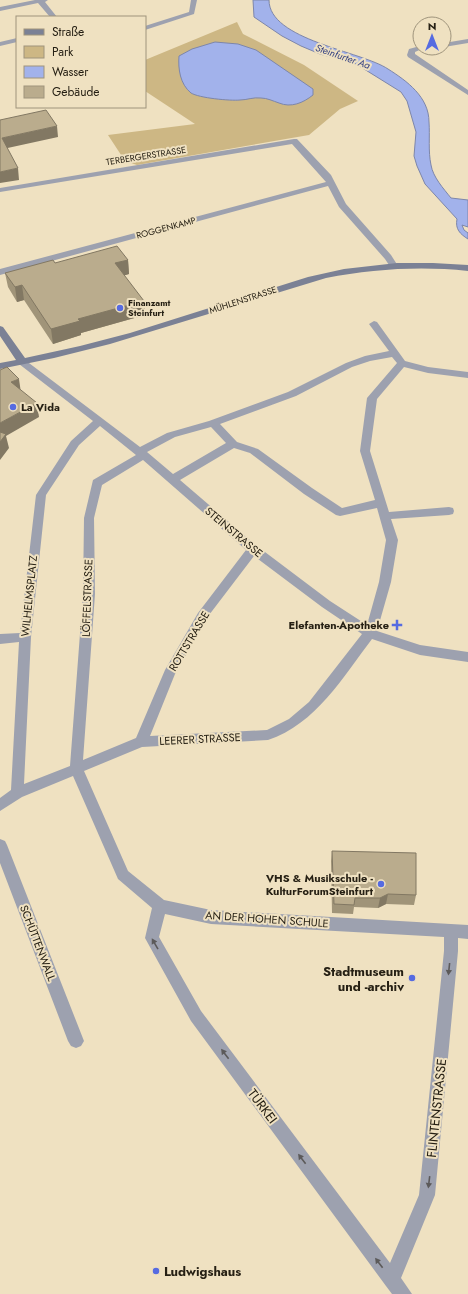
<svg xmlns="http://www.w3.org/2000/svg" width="468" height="1294" viewBox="0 0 468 1294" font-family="Jost,sans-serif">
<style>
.green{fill:#cdb784}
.water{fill:#a2b2eb;stroke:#7d86aa}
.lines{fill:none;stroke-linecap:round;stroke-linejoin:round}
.street{fill:#9da1af;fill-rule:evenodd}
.secondary{fill:#7b8195;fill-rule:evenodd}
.wall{fill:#a09479}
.shaded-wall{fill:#827863}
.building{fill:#baac8d;stroke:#827863}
.oneway{fill:#5c5a5a}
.poi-dot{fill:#566be1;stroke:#efe1c1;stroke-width:1.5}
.labels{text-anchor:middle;stroke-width:4;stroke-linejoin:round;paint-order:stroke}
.far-street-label{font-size:9px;fill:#262014;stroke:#efe1c1}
.far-poi-label{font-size:9px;font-weight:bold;fill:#262014;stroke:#efe1c1;text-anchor:start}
.far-water-label{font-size:10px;font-style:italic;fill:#313e81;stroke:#efe1c1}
.poi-label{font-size:11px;font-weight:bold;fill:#262014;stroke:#efe1c1;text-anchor:end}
.street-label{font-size:11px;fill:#262014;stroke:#efe1c1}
.near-poi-label{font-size:13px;font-weight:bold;fill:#262014;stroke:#efe1c1;text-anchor:end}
.near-street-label{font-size:13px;fill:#262014;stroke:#efe1c1}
</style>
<rect width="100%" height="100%" fill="#efe1c1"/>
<path class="green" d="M237,22l6,12 61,31 54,36 -18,8 -31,26 -172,30 -12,-4 -17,-26 87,-11 -50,-33v-31z"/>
<path class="water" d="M253,0h16c0,40 92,51 119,69 19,12 41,28 41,53 1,14 -1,29 2,43 2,12 12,23 20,33l17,2v27l-6,-2 2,5 4,3v6c-8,-5 -13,-10 -11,-20l-32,-35 -8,-18 -3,-10 2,-24 -9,-31 -6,-9 -45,-28 -36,-10 -19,-8 -19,-10 -28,-19z
M215,42l23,2 18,6 57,39v6c-10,8 -22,13 -34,8 -6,-2 -12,-5 -18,-5 -8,-1 -14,2 -21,2 -10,1 -41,-2 -49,-7 -11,-9 -13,-24 -12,-37l13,-7z"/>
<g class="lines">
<path class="street" d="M35,0h13l-3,2 12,15h-7l-12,-14 -38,8v-4z
M191,0h6l-3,14 -49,16v-4l44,-14z
M17,38v4l-17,4v-4z
M468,39v4l-24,4v-4z
M420,46v2h4l-9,4v2l53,36v5l-60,-38 -1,-2 2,-6z
M294,139h3l34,36 15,29 45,51 7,11 -1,2h-6l-6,-9 -46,-52 -11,-21 -328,89v-6l326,-87 -34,-38 -292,48v-4z
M374,321l3,1 28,39 23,6 40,5v6l-40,-5 -24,-6 -27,32 -7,52 19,61 60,-5 4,1 1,3 -1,3 -4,1 -58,4 7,21 -7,42 -14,49 43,14 48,7v10l-48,-7 -48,-16c-29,38 -56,85 -104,101l-126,7 -58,24 44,100 36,29 47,10 257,15v14l-10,-1v13l-23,244 -34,83 11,16h-20l-6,-8 -195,-265 -46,-83 7,-30 -34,-29 -45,-103 -51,21 -22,14v-13l11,-8 8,-148 -19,2v-10l20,-1 16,-138 35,-54 22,-20 -74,-57 -2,-2 2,-2h6l115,87 27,-14 42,-12 79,-29 58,-29 19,-7 24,-5 -20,-27zM392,357l5,6 -30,35 -7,53 15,49 -33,8 -30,-20 -54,-39 -21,-7 -17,-18 76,-28 56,-29 18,-6zM100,426l36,29 -43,25 -9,38 -1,76 -13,172 -46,18 7,-147 15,-142 33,-50zM211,427l15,16 -53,31 -26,-22 28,-15zM234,448l16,5 54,41 32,21 4,1 37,-8 9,32 -7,42 -12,43 -37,-24 -73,-55 -77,-66zM143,460l103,90 -48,63 -33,57 -29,68 -53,22 12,-166 -1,-76 8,-33zM254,556l68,51 40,27 -53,68 -20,17 -22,11 -117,6 25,-62 31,-55zM165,914l46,10 233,13v14l-25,244 -29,68 -189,-252 -42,-74z
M0,839l5,2 2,4 77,196 -3,5 -5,2 -5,-2 -3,-5 -68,-178z"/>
<path class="secondary" d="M397,263h36l35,2v6c-48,-5 -95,-2 -142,7l-216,66 -56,14 -54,11v-6l16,-3 -16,-24v-10l3,1 22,31 55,-12 50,-13 178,-56 36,-8z"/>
</g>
<path class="wall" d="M128,260l1,14 -5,1 21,40 -64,18v2l-28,9 -29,-44 -7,2 -9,-15 -3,-14 50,-10z
M332,851l84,44 -2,10 -28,-1 -8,4 -24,-1 -1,7 -21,-1 -1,-52z"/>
<path class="shaded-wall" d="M57,126l1,11 -55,12 -1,-11z
M18,168l1,12 -19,3v-11z
M128,260l1,14 -13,4 -1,-15z
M22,285l2,15 -7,2 -2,-15z
M144,301l1,14 -64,18v2l-28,9 -2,-15 27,-10z
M19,379l2,14 -10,-11z
M37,403l2,14 -33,19 3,12 -9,12v-37z
M388,894l-2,10 -8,4 2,-10z"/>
<path class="building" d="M46,110l11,16 -55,12 16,30 -18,4v-52z
M117,246l11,14 -13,3 29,38 -66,18 2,2 -29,8 -29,-44 -7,2 -10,-14 48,-13 2,3z
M7,367l12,12 -8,3 26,21 -37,20v-53z
M0,432l6,2 -6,8z
M332,851l84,2v42l-28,-1 -8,4h-25l-1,7 -20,-1z"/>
<defs><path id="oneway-solid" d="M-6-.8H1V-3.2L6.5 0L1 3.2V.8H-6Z"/></defs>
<g class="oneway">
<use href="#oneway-solid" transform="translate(155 944) rotate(-120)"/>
<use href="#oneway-solid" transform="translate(449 969) rotate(96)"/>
<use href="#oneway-solid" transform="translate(225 1054) rotate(-127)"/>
<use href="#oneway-solid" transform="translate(302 1159) rotate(-127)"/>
<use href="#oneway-solid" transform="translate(429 1182) rotate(97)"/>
<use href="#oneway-solid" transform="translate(379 1263) rotate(-127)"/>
</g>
<g class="poi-dot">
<circle cx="120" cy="308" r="4"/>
<circle cx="13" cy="407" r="4"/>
<path d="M395 619h4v4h4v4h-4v4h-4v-4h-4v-4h4z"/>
<circle cx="381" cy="884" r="4"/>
<circle cx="412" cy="978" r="4"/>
<circle cx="156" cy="1271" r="4"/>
</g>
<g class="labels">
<g class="far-street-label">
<text transform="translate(146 156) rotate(-9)" y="3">TERBERGERSTRASSE</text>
<text transform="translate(166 228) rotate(-15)" y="3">ROGGENKAMP</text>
<text transform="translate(243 300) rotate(-18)" y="3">MÜHLENSTRASSE</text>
</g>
<g class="far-poi-label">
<text x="128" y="306">Finanzamt<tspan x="128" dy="10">Steinfurt</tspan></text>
</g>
<g class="far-water-label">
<text transform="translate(343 56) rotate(19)" y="4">Steinfurter Aa</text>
</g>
<g class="poi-label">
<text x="21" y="411" text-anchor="start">La Vida</text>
<text x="389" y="629">Elefanten-Apotheke</text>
<text x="373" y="882">VHS &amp; Musikschule -<tspan x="373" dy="13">KulturForumSteinfurt</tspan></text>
</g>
<g class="street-label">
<text transform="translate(234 532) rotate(40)" y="4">STEINSTRASSE</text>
<text transform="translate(29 596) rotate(-84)" y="4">WILHELMSPLATZ</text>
<text transform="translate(87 598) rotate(-88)" y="4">LÖFFELSTRASSE</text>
<text transform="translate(189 641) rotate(-59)" y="4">ROTTSTRASSE</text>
<text transform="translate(200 739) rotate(-3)" y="4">LEERER STRASSE</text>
<text transform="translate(267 919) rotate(4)" y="4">AN DER HOHEN SCHULE</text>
<text transform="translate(38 943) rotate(69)" y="4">SCHÜTTENWALL</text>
</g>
<g class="near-poi-label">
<text x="404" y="976">Stadtmuseum<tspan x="404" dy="15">und -archiv</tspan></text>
<text x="164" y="1276" text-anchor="start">Ludwigshaus</text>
</g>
<g class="near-street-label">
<text transform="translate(263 1106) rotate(53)" y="5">TÜRKEI</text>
<text transform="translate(436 1108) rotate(-84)" y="5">FLINTENSTRASSE</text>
</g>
</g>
<rect x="16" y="16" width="130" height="92" fill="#efe1c1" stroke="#9f947c"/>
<rect x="24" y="29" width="20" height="6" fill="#7b8195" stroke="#9f947c"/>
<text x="52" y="36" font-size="12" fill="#262014">Straße</text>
<rect x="24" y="46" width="20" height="12" fill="#cdb784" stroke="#9f947c"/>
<text x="52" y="56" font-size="12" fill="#262014">Park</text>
<rect x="24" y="66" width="20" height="12" fill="#a2b2eb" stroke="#9f947c"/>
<text x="52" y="76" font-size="12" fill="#262014">Wasser</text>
<rect x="24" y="86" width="20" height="12" fill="#baac8d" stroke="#9f947c"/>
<text x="52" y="96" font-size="12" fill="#262014">Gebäude</text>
<g transform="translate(432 36)"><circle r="19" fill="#efe1c1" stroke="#9f947c"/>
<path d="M0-3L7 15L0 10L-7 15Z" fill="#566be1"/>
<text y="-6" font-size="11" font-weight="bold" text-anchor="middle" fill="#262014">N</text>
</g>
</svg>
